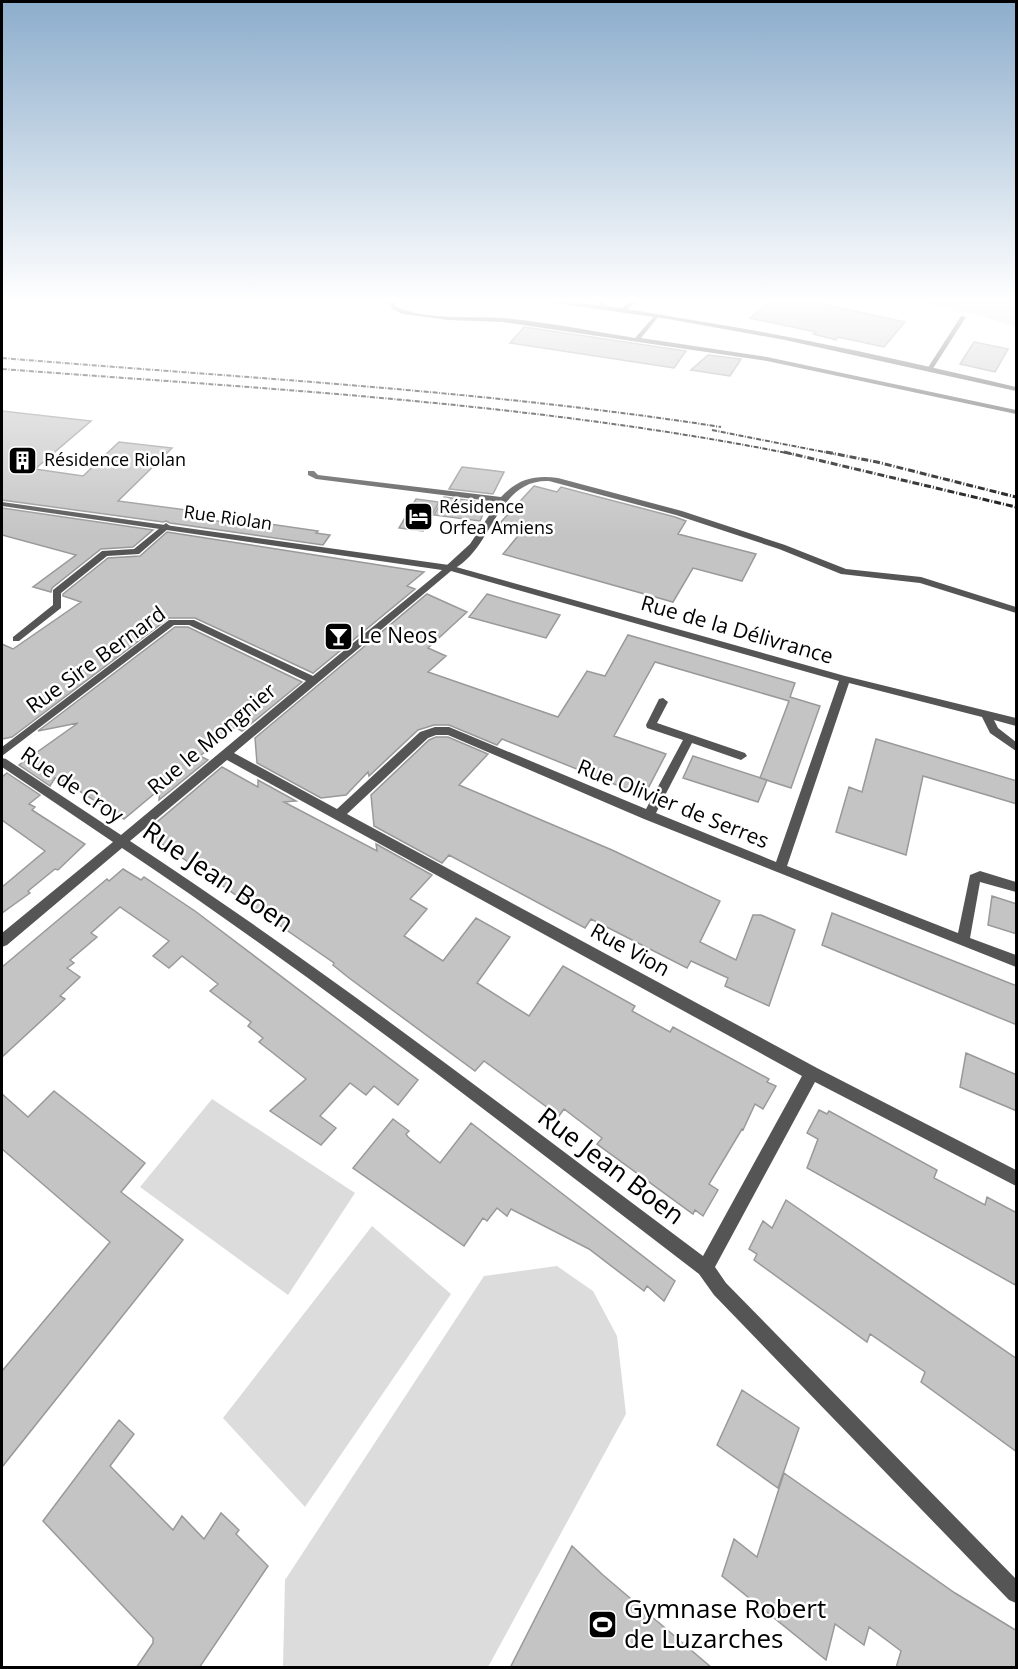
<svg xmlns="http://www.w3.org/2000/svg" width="1018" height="1669" viewBox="0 0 1018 1669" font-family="'Open Sans',sans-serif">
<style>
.green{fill:#dcdcdc}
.building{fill:#c4c4c4;stroke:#999;stroke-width:1.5}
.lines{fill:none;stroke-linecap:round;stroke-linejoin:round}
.service{fill:#555;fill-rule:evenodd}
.minor{fill:#555;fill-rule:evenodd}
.rail-far1{stroke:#000;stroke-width:2;stroke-dasharray:5 1.5 1 1.5;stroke-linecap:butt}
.rail{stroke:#000;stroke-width:3;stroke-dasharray:7 2 1 2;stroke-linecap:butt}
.labels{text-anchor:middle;stroke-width:5;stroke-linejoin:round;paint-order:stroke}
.far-poi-label{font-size:18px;fill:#000;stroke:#fff;text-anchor:start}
.far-street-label{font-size:18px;fill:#000;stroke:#fff}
.street-label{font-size:21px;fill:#000;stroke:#fff}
.poi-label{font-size:21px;fill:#000;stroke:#fff;text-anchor:start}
.near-street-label{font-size:26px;fill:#000;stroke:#fff}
.near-poi-label{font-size:26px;fill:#000;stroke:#fff;text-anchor:start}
</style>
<rect width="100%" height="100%" fill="#fff"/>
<path class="green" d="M917,302h99v25l-42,-13z
M212,1099l143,94 -67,102 -148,-108z
M372,1226l79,68 -146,213 -82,-89z
M557,1266l36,25 24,45 9,78 -138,253h-205l2,-87 199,-304z"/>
<path class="building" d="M768,302h45l92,20 -21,25 -46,-10 -2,3 -23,-6 3,-2 -66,-14z
M524,327l162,24 -12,17 -164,-25z
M974,342l34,7 -13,23 -35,-8z
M708,355l33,4 -11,17 -39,-6z
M2,411l89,10 -56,48 48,7 36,-34 53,6 -54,53 76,10 -5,6 49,7 3,-4 77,11 -2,2 14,2 -7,10 -153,-22 -4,-2 -3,1 -161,-22z
M462,467l26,3 16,2 -11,22 -44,-5z
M534,486l23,6 4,-5 114,30 11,4 -8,13 78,20 -14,27 -49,-13 -20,34 -170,-48 15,-18 -19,-5 6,-7 -5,-1z
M444,497l44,6 -8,18 -46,-6z
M416,499l23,3 -16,29 -24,-3z
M2,508l151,22 -20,17 -32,2 -49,39 -1,4 -18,-5 43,-32 -74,-20z
M167,532l257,40 -17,14 8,3 -102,84 -118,-55h-26l-157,119 -10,2v-95l11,5 68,-47 -18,-6v-2l45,-36 32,-2z
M427,594l40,18 -39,36 18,8 -18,16 130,45 29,-46 18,5 23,-41 167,48 -5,14 30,9 -29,82 -31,-10 29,-77 -134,-39 -41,74 52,18 -22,42 -142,-57 -5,6 -48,-20h-15l-16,5 -49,46 -1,-4 -22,23 -25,3 -64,-35 -2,-25z
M487,594l27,8 46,13 -14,23 -77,-21z
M175,627h13l114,55 -60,49 -7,-4 -35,29 8,4 -49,40 1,-11 -36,30 -59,-37 -10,-4 -5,8 -31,-21 59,-42 -40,8z
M436,737h12l40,17 -29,31 153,65 108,51 -20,41 36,18 17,-45h8l34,15 -26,76 -44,-20 3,-8 -37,-17 -4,7 -96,-49 -6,9 -136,-73 -7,8 -68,-37 -3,-31 58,-55z
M876,739l141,42v23l-94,-28 -17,79 -70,-23 13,-45 13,5z
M693,756l74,24 -9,22 -75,-24z
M222,767l36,20v-7l38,21 -12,1 93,49 -1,-7 56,31 -22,24 17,10 -23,27 39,25 33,-43 34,19 -33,46 52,33 34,-50 72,40 -3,5 38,21 3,-5 96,52 -2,3 9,4 -13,23 -8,-5 -12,26 -1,-1 -33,55 9,6 -15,26 -8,-6 -2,4 -96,-70 5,-6 -38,-29 -5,7 -75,-55 -9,10 -126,-93 -16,-13 1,-2 -179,-124 2,-17z
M7,773l33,22 -11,9 6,3 -3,3 53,34 -27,26 -3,-1 -27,22 2,2 -28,20v-26l43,-36 -43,-31v-43z
M123,869l18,11 3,-3 51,34 223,169 -20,25 -24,-19 -8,9 -16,-12 -30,33 16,12 -15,17 -51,-34 36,-32 -47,-37 4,-4 -15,-12 3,-4 -41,-31 8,-7 -36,-28 -13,12 -16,-12 16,-15 -49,-34 -29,26 6,4 -27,23 4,3 -7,5 13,9 -20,19 5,3 -63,58v-90l105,-88 2,2z
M992,896l25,8v30l-29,-9z
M832,913l185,73v39l-195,-80z
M966,1053l51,22v36l-57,-24z
M54,1091l91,72 -24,29 62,48 -181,227v-96l108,-129 -108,-93v-55l26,23z
M819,1110l8,4 2,-3 108,59 -3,8 51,27 2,-8 30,16v73l-210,-118 11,-29 -11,-6z
M393,1119l16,12 -3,3 2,3 32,26 31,-40 204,158 -11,20 -17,-15 -3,5 -55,-42 -78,-40 -4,7 -10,-8 -10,13 -4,-3 -19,28 -111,-78z
M786,1200l231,159v93l-96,-70 4,-10 -55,-38 -3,8 -113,-82 3,-6 -8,-5 14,-28 9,7z
M742,1390l57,38 -21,60 -61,-43z
M119,1420l15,14 -24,32 63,64 9,-14 22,23 17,-26 18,17 -3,4 32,32 -69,102h-63l17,-25v-5l-110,-117z
M784,1473l171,120 62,38v37h-121l5,-17 -32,-24 -5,18 -29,-21 -9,36 -104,-84 12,-37 23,18z
M572,1546l31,29 109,93h-202z"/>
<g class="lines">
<path class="service" d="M390,302h7l-2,2 2,3c28,13 73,9 105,11 44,4 89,13 133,20l21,-24 3,2 -18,22 126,19 249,53v4l-249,-53 -264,-39 -54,-2 -46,-6 -11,-5z
M597,302h6l7,7 -5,1z
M629,302h7l-12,10h-4v-2z
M961,316l5,1 -34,53h-4l-1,-1z
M308,471h6l4,4 183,22c17,-18 33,-22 57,-19l124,33 103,34 61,24 75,8 95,30v6l-96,-30 -79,-9 -62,-25 -103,-34 -127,-34c-55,-2 -55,72 -100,90l-4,-3 1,-2 24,-22 28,-42 -182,-23 -8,-4z
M166,523l4,3 -1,2 -30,26 -32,2 -46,37v15l-42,33h-6v-4l40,-32v-15l49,-39 32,-2z"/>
<path class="minor" d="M548,302c50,0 101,11 150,19 107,17 213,41 318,66v4l-231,-51 -117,-21z
M2,502l447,63 396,111 171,42v8l-22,-6 4,8 18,14v9l-26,-18 -8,-16 -133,-34 -62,183 171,67 12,-58 10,-4 36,11v10l-36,-10 -10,56 46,17v12l-372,-148 -196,-84h-12l-8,3 -81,76 470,254 199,102v16l-201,-104 -100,185 11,16 290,296v24l-7,-3 -295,-305 -15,-21c-190,-145 -378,-293 -577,-426l-115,97 -5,2v-14l111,-91 -111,-75v-9l4,1 115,76 185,-154 -117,-56h-15l-172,131v-9l167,-127h25l119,56 129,-106 -440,-64zM451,571l388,110 -63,181 -120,-49 36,-70 49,17 6,-4 -2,-3 -88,-30 11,-21 -5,-4 -4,1 -13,26 1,3 36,12 -37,69 -197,-82h-14l-15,5 -83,77 -103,-56zM227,760l575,316 -99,180c-189,-141 -376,-286 -573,-415z"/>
<path class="rail-far1" d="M2,358c240,20 481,32 719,69
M2,369c264,20 529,33 790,85
M712,430l122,24"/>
<path class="rail" d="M784,452l232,55
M826,452l51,10 139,35"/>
</g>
<linearGradient id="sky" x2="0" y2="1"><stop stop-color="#8cadcc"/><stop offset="0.56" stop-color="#fff"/><stop offset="1" stop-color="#fff" stop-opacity="0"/></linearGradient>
<rect width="1018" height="536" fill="url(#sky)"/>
<defs>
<symbol id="building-square" viewBox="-11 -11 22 22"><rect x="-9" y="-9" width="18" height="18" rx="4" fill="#000" stroke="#fff"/><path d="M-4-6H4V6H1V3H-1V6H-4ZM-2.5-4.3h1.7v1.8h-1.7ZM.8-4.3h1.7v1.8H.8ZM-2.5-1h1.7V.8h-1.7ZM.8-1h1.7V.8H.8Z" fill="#fff"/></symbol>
<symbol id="hotel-square" viewBox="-11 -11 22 22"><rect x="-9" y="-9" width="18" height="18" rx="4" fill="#000" stroke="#fff"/><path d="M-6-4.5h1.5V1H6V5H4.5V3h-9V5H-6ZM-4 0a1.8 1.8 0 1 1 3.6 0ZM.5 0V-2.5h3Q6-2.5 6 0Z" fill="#fff"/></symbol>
<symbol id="bar-square" viewBox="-11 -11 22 22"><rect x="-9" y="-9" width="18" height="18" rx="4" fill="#000" stroke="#fff"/><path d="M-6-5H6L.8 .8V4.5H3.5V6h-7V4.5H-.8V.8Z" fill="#fff"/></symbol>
<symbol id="stadium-square" viewBox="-11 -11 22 22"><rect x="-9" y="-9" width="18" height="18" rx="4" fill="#000" stroke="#fff"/><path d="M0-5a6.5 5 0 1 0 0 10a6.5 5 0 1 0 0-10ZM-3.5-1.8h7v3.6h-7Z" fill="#fff"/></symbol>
</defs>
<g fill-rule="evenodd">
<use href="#building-square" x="6" y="444" width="33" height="33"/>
<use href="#hotel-square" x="402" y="500" width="33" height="33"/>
<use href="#bar-square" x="322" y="620" width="33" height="33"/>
<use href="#stadium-square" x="586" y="1608" width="33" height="33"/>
</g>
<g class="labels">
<g class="far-poi-label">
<text x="44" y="466">Résidence Riolan</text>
<text x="439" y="513">Résidence<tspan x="439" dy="21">Orfea Amiens</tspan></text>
</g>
<g class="far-street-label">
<text transform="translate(228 518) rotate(8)" y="6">Rue Riolan</text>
</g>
<g class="street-label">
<text transform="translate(737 630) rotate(16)" y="7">Rue de la Délivrance</text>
<text transform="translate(96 660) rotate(-36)" y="7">Rue Sire Bernard</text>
<text transform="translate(212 739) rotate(-40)" y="7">Rue le Mongnier</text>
<text transform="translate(72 785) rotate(34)" y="7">Rue de Croy</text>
<text transform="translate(673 804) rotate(22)" y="7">Rue Olivier de Serres</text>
<text transform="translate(630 950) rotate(29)" y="7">Rue Vion</text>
</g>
<g class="poi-label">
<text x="359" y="643">Le Neos</text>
</g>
<g class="near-street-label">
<text transform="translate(218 877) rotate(34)" y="9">Rue Jean Boen</text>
<text transform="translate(611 1166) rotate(37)" y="9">Rue Jean Boen</text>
</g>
<g class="near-poi-label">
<text x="624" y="1618">Gymnase Robert<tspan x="624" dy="30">de Luzarches</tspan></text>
</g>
</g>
<rect width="1018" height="1669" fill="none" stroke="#000000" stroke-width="6"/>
</svg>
